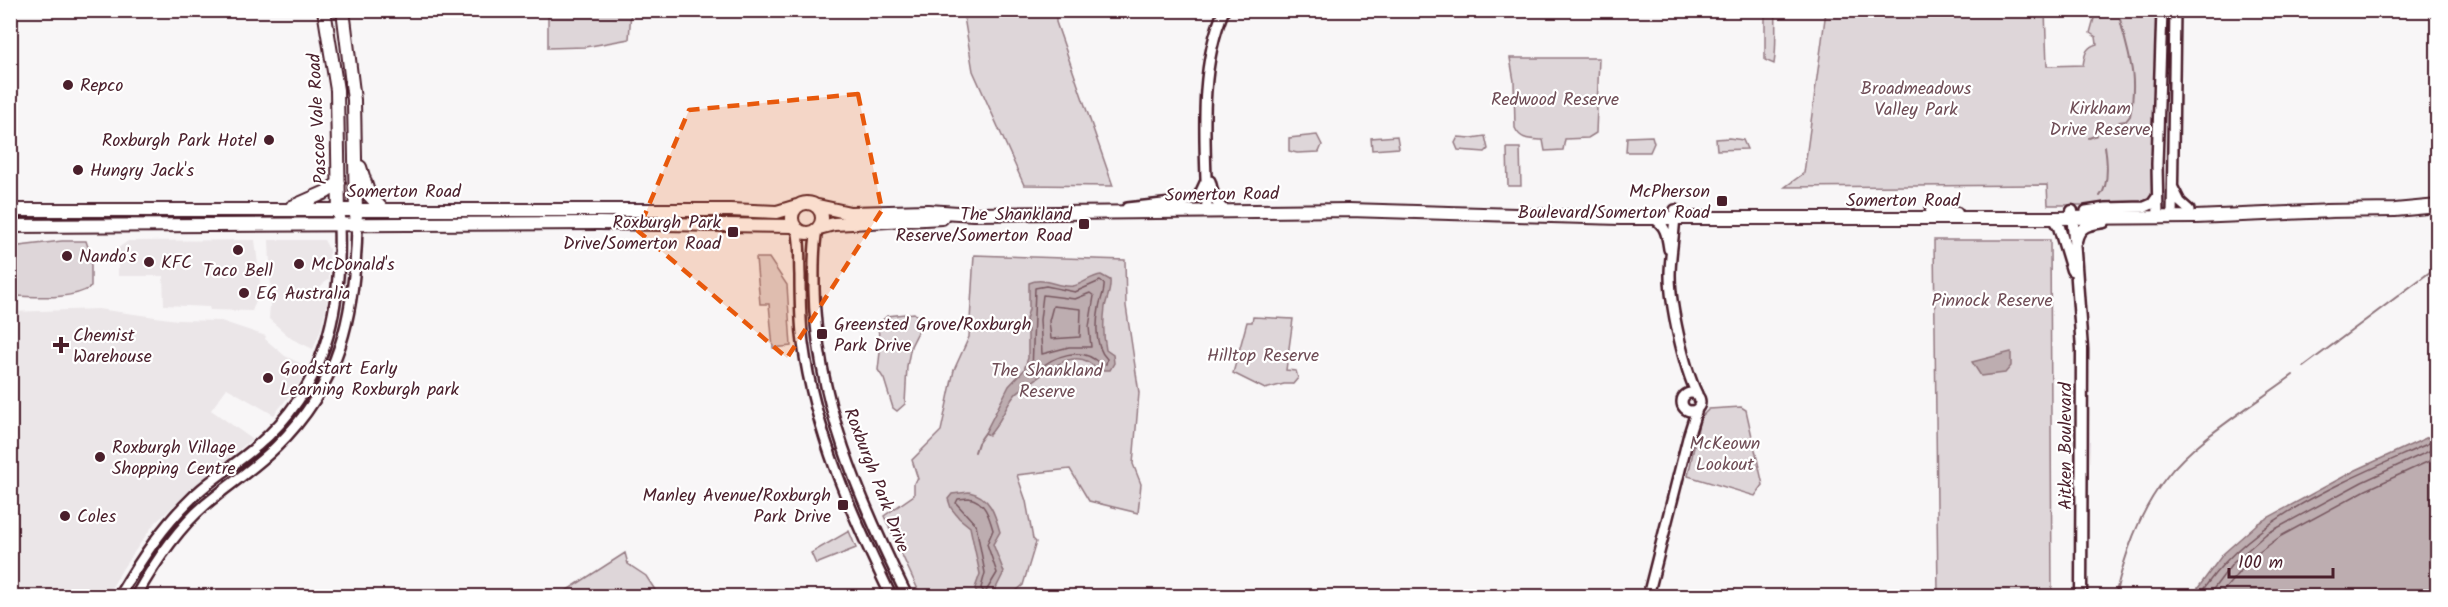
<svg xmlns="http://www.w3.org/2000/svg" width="2448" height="607" viewBox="0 0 2448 607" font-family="Kalam,sans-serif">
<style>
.built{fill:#ebe6e8}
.green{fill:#ded6d9;stroke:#947a82;stroke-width:1.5}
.water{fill:#bdadb0;stroke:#8f747b;stroke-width:1.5}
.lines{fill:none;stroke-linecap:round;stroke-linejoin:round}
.shore{stroke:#785860;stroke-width:1.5}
.stream{stroke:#8f747b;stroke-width:2}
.tertiary-casing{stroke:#4a1f2b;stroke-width:14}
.secondary-casing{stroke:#4a1f2b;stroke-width:15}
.primary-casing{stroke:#4a1f2b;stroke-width:16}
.tertiary{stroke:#fff;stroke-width:9}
.secondary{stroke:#fff;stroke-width:10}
.primary{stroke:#fff;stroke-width:12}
.marked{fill:#e8590c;fill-opacity:0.2;stroke:#e8590c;stroke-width:4.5;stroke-dasharray:12 8;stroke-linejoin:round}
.poi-dot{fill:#4a1f2b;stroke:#fff;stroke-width:2}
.labels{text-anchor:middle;stroke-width:4.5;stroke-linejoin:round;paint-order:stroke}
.poi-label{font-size:18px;fill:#4a1f2b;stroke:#fff;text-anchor:start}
.park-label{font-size:18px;fill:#6f4d56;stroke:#fff}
.street-label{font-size:18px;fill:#4a1f2b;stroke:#fff}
</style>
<rect width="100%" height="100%" fill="#f8f6f7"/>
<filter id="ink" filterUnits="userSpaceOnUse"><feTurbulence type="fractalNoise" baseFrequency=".0167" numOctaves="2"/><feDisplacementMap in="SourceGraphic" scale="12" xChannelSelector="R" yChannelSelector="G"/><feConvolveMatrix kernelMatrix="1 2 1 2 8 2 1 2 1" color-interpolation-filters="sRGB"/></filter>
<g filter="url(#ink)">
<path class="built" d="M255,240l5,41 -2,15 -6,15 -42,-1 -1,-3 -45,-2 -1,-29h-45v-28l10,-7z
M269,240h55l5,9v30l-13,11 13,5 -8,34 -8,20 -21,-10 -23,-20 2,-29z
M98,309l79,11 44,1 45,15 -1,3 20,17 21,10 -7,17 -25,32 -47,-27 -16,22 41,29 -47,38 -51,47 -31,44 -16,28h-96v-284z"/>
<path class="green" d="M548,11h83l-2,28 -44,8 -37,1z
M963,11h93v11l57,164 -89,-1 -51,-114z
M1765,11h11c-1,18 1,35 -2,53l-9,-4z
M1826,11h219l2,55 36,-1c2,-10 2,-18 14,-21l-1,-7 -6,-4 6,-22h62l-6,182 -2,5 -8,7h-94l-1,-20 -262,2 19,-14z
M1510,58h89l-3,75 -8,5 -23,1 -2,11 -18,1 -2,-11c-12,-1 -22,1 -28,-12l-1,-47z
M1317,135l5,10 -3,7 -22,1 -8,-2v-13z
M1397,136l2,12 -27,2 -1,-12z
M1485,136l3,13 -3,3 -27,-2 -3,-7 3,-6 14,1z
M1652,136l2,7 -4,9h-24l1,-15z
M1729,138l14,2 4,9 -30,1 -1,-11z
M1507,148h13l1,38h-13z
M1934,240h116l2,356h-114z
M62,241h24l5,15v31c-21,14 -56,9 -80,9v-49z
M974,255l151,5 1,46 13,87 -6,71 8,20 -3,29 -49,-12 -19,-32 -53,6 9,26 7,38 3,3 -13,43 -8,7 -2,4h-92l-37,-80 30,-21v-12l4,-4 -6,-19 29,-29 13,-61 15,-33z
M756,258h13l18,27 4,61 -18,2 -4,-44h-9z
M914,313l5,5v12l-8,16 -4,20 -2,38 -8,7 -4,-3 -9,-29 -6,-9 2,-18 -2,-28 9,-8z
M1253,317l40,2 -7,51 10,1 2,7 -5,6h-9l-19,5 -32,-16 14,-51h5z
M1741,407l5,3 17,75 -8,11 -67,-20 12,-58 9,-9z
M849,531l7,17 -40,16 -5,-11z
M625,553l3,11 18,12 13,20h-101z"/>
<path class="water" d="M1101,275l9,5c1,11 -3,17 -5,27 -2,15 -2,28 1,43l7,5 1,8 -4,7h-13c-19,-26 -47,-1 -65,12 -6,5 -13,7 -18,14 -10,13 -14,28 -25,39l-4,-2 24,-47 15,-16 4,-12v-26l-2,-13 3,-10v-26c16,-7 28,5 44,3 10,-2 18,-10 28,-11z
M2011,352v14l-6,7 -24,3 -9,-14z
M2437,433v163h-245l31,-42 35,-31 98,-53z
M969,492c21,4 26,22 31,40l-7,12 11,28 -12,24h-14l-3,-8 5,-14 -10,-47 -11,-9 -8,-10 -3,-9 4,-5z"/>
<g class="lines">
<path class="shore" d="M1100,281l4,3c1,9 -4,15 -5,24 -3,16 -5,38 8,51l-1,5 -5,1c-19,-21 -48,-9 -66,7h-3l3,-84 11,-2 29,6z
M1090,293l4,3 -5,31 2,20h-22l-27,7 -2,-34 3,-25 32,4z
M1053,306l28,3 -1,28 -29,2 -2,-18z
M969,498c16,3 20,18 24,32l-6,14 10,29 -12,20 -4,-5 4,-15 -9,-48 -20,-22 2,-4z
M2199,596c50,-81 155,-118 239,-157
M2208,596l25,-33 33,-29 96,-52 76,-35
M2219,596l31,-37 31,-23 85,-46 72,-33"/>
<path class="stream" d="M2119,122l7,-1 4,-5c8,-43 -1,-57 -10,-97
M2089,138l8,-3
M2100,196c10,-11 7,-36 5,-50
M2303,367l135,-101
M975,452l3,-9 7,-10
M2115,596c10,-41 23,-82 50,-117 29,-39 88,-74 128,-104"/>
<defs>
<path id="tertiary" d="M1210,181l5,19 10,12
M2173,188l7,14 9,8
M1127,208l63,-7 9,-5 6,-13
M1675,210c0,22 -5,43 -5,65 0,30 14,93 27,119
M2086,211l20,-3 39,-1 7,-3 5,-7
M1207,212c-1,-64 -10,-141 17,-202
M2158,217l-1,-53 5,-154
M2172,217l3,-207
M1653,218c13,7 14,17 16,31
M797,229c4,15 2,30 3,46 0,22 0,45 3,68 12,90 49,172 88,253
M817,230c-4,19 -3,39 -3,59 2,111 45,209 93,307
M1682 402a9 9 0 1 1 18 0a9 9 0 1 1-18 0Z
M119,596c22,-37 45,-72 77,-102 19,-18 42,-31 61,-48 68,-58 85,-134 82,-220
M136,596c18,-32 40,-66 69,-91 23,-20 49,-36 71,-58 65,-63 79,-134 81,-221
M1648,596l41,-162 8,-25"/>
<path id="secondary" d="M1931,210l26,3
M2072,211l10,138 -1,247
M2053,218l6,9 13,43
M2076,241c3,-16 14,-17 28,-19"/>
<path id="primary" d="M324,10l13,80 2,126
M343,10l11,90 2,116
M360,167l9,28 13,14
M792 218a15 15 0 1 1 30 0a15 15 0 1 1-30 0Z
M818,206l32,7 78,-2 45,3 376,-4 271,8h433l142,-1 138,-6
M292,207l34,-15 13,-9
M10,210h720l47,2 20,-6
M2325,211l70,-1 43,-4
M10,226l589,-3 195,3
M819,228l15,-4 108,-6"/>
</defs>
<use href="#tertiary" class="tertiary-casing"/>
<use href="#secondary" class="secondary-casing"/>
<use href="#primary" class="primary-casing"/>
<use href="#tertiary" class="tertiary"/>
<use href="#secondary" class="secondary"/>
<use href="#primary" class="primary"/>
</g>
</g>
<path class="marked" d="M858,94l24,116 -95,148 -149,-127 51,-121z"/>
<g class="poi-dot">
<circle cx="68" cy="85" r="6"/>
<circle cx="269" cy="140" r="6"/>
<circle cx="78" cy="170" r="6"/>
<rect x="1716" y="195" width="12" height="12" rx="3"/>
<rect x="1078" y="218" width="12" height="12" rx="3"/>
<rect x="727" y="226" width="12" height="12" rx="3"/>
<circle cx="238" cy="250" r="6"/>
<circle cx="67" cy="256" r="6"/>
<circle cx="149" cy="262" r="6"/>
<circle cx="299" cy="264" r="6"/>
<circle cx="244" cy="293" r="6"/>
<rect x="816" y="328" width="12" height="12" rx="3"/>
<path d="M58 336h6v6h6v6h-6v6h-6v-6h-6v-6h6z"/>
<circle cx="268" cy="378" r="6"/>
<circle cx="100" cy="457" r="6"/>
<rect x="837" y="499" width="12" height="12" rx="3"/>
<circle cx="65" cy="516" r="6"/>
</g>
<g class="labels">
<g class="poi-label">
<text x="80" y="91">Repco</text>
<text x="257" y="146" text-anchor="end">Roxburgh Park Hotel</text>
<text x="90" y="176">Hungry Jack's</text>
<text x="1710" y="197" text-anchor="end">McPherson<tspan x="1710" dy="21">Boulevard/Somerton Road</tspan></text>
<text x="1072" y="220" text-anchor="end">The Shankland<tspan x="1072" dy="21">Reserve/Somerton Road</tspan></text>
<text x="721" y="228" text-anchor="end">Roxburgh Park<tspan x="721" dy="21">Drive/Somerton Road</tspan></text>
<text x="79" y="262">Nando's</text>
<text x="161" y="268">KFC</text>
<text x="311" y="270">McDonald's</text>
<text x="238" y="276" text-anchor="middle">Taco Bell</text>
<text x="256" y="299">EG Australia</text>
<text x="834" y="330">Greensted Grove/Roxburgh<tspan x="834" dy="21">Park Drive</tspan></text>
<text x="73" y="341">Chemist<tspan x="73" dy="21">Warehouse</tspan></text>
<text x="280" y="374">Goodstart Early<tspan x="280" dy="21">Learning Roxburgh park</tspan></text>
<text x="112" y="453">Roxburgh Village<tspan x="112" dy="21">Shopping Centre</tspan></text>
<text x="831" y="501" text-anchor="end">Manley Avenue/Roxburgh<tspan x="831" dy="21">Park Drive</tspan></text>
<text x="77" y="522">Coles</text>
</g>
<g class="park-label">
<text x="1916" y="94">Broadmeadows<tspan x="1916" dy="21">Valley Park</tspan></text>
<text x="1555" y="105">Redwood Reserve</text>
<text x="2100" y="114">Kirkham<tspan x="2100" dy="21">Drive Reserve</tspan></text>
<text x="1992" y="306">Pinnock Reserve</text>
<text x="1263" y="361">Hilltop Reserve</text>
<text x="1047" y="376">The Shankland<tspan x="1047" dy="21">Reserve</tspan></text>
<text x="1725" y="449">McKeown<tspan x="1725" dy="21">Lookout</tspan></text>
</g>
<g class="street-label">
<text transform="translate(317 119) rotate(-93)" y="6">Pascoe Vale Road</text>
<text x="404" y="197">Somerton Road</text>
<text transform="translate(1222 194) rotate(-1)" y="6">Somerton Road</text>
<text x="1903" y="206">Somerton Road</text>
<text transform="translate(2065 446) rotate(-90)" y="6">Aitken Boulevard</text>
<text transform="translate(877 480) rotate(69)" y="6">Roxburgh Park Drive</text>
</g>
</g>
<rect width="2448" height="607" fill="none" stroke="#fff" stroke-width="36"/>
<rect x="18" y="18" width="2412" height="571" fill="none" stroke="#4a1f2b" stroke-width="2" filter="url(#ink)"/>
<path d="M2229 568v9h104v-9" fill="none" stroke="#4a1f2b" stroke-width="3"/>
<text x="2238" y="568" font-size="18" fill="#4a1f2b" stroke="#ffffff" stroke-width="4.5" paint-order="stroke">100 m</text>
</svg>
